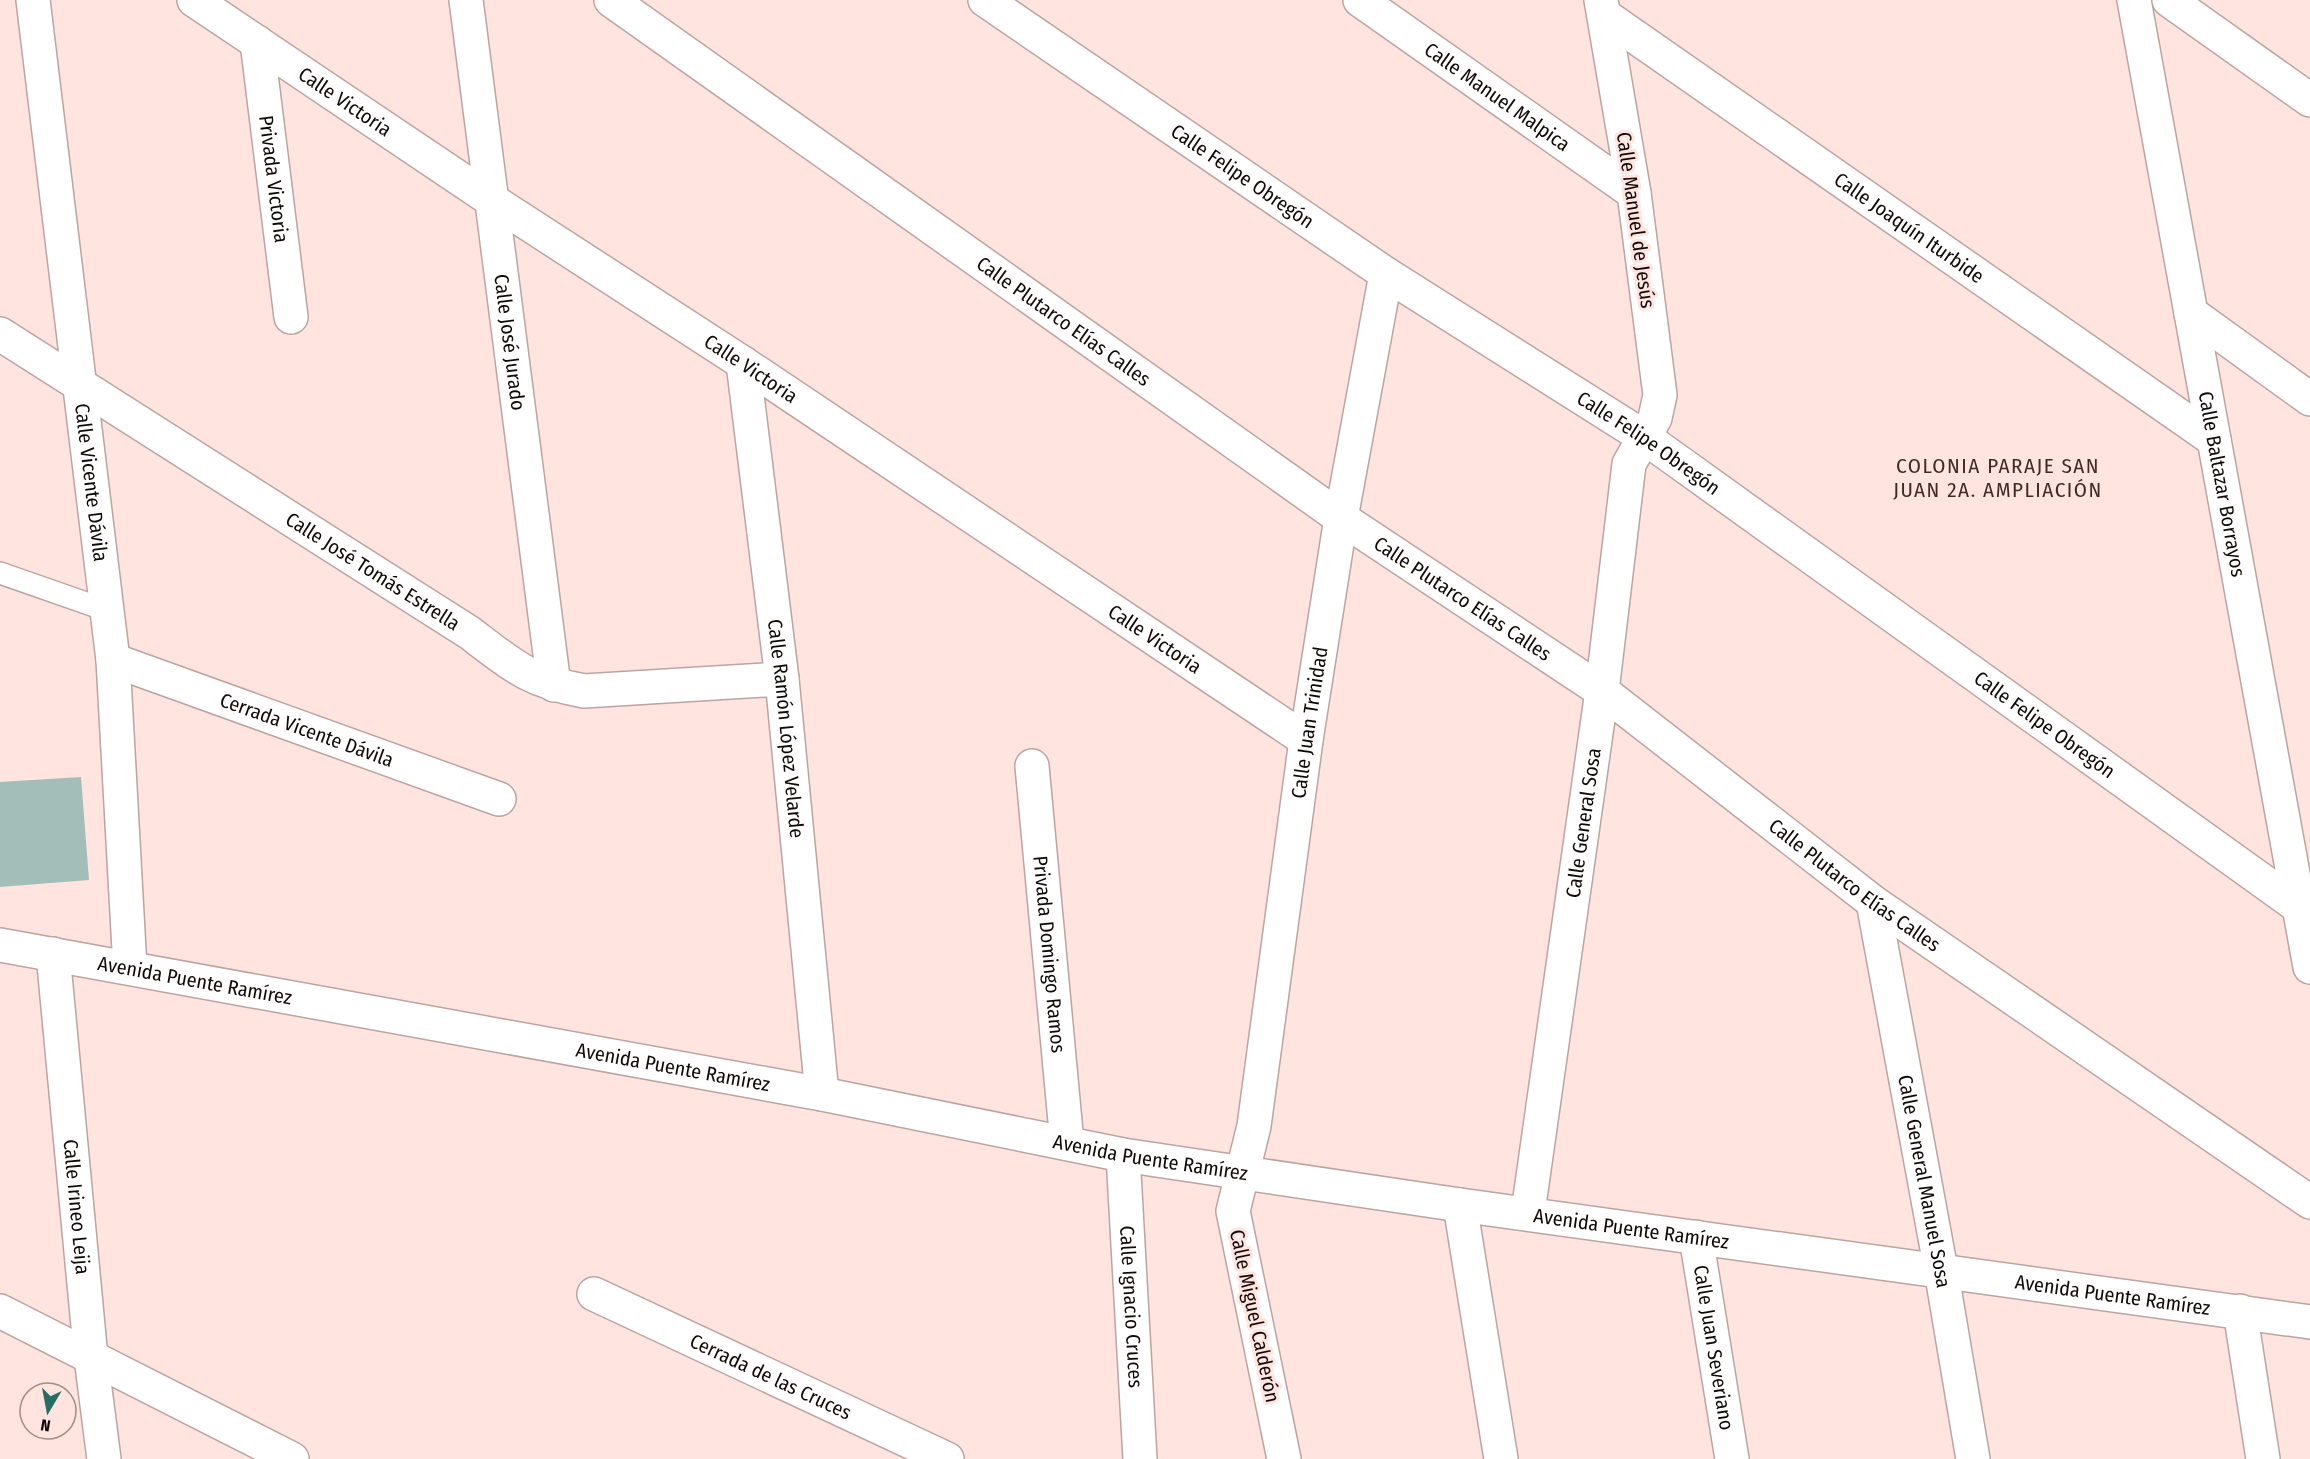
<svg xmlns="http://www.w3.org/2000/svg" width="2310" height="1459" viewBox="0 0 2310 1459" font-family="'Fira Sans Condensed',sans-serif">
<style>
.building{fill:#a3beb8}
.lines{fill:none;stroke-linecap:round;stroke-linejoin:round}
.lane-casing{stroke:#bda4a0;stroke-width:24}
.street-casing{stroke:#bda4a0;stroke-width:36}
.secondary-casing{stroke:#bda4a0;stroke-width:36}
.lane{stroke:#fff;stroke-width:21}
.street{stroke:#fff;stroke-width:33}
.secondary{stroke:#fff;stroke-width:33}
.labels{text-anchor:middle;stroke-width:6;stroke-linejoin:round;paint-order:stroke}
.street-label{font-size:20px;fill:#110908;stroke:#ffe4e0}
.neighbourhood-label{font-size:21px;letter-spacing:1.5px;fill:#3f2b28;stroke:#ffe4e0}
</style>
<rect width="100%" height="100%" fill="#ffe4e0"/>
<path class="building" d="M81,777l8,103 -89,7v-105z"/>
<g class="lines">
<defs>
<path id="lane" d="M0,573l106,37"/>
<g id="street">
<path id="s1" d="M33,0l80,660 17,308"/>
<path id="s2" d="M194,0l296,199 253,164 563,377"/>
<path id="s3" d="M466,0l88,685"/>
<path id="s4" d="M611,0l730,518 261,173 271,211 437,300"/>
<path id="s5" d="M985,0l401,274 258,163 655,470"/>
<path id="s6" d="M1360,0l274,193"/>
<path id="s7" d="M2134,0l176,967"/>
<path d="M2169,0l141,100"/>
<path id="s8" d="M1604,15l610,425"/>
<path id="s9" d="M257,42l34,275"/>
<path d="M2191,313l119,86"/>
<path id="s10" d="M0,334l470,299c43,33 59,48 114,58l198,-12"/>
<path id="s11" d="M743,363l39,316 40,415"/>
<path id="s12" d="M113,660l386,139"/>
<path id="s13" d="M1032,766l35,377"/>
<path id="s14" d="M1873,902l68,368 32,189"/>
<path id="s15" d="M53,954l38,404 13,101"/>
<path id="s16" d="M1123,1155l17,304"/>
<path d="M1460,1205l41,254"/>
<path id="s17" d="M1528,1212l74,-521 27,-227 26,-46 5,-23 -26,-202 -33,-193"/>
<path id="s18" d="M1696,1237l36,222"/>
<path id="s19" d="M594,1294l353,165"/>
<path d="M0,1311l292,148"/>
<path d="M2240,1311l23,148"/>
<path id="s20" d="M1284,1459l-51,-248 21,-85 52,-386 35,-222 45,-244"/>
</g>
<g id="secondary">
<path id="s21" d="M0,945l822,149 301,61 337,50 850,117"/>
</g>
</defs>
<use href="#lane" class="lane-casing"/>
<use href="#street" class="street-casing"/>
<use href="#secondary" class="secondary-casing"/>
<use href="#lane" class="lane"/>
<use href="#street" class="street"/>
<use href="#secondary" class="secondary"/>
</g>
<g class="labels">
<g class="street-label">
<text dy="7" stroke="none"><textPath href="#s6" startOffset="168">Calle Manuel Malpica</textPath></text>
<text dy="7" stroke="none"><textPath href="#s2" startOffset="182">Calle Victoria</textPath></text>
<text dy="7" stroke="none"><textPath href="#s5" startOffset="312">Calle Felipe Obregón</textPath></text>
<text dy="7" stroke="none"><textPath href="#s9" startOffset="138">Privada Victoria</textPath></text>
<text transform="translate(1636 220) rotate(82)" y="7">Calle Manuel de Jesús</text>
<text dy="7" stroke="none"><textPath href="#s8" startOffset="372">Calle Joaquín Iturbide</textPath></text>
<text dy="7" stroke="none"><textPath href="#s4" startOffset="555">Calle Plutarco Elías Calles</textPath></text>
<text dy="7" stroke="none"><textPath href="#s3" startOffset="345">Calle José Jurado</textPath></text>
<text dy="7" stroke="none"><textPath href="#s2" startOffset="668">Calle Victoria</textPath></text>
<text dy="7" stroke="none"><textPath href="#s5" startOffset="798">Calle Felipe Obregón</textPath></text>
<text dy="7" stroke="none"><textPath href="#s1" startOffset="486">Calle Vicente Dávila</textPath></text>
<text dy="7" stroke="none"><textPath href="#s7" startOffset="492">Calle Baltazar Borrayos</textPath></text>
<text dy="7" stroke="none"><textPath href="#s10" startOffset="442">Calle José Tomás Estrella</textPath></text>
<text dy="7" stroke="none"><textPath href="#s4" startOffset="1041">Calle Plutarco Elías Calles</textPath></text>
<text dy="7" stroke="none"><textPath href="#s2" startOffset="1154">Calle Victoria</textPath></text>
<text dy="7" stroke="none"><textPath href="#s20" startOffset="748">Calle Juan Trinidad</textPath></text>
<text dy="7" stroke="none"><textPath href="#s5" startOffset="1284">Calle Felipe Obregón</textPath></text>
<text dy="7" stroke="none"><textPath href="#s11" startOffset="368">Calle Ramón López Velarde</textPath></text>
<text dy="7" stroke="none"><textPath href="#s12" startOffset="206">Cerrada Vicente Dávila</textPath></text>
<text dy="7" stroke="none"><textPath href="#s17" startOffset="393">Calle General Sosa</textPath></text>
<text dy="7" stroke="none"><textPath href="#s4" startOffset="1527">Calle Plutarco Elías Calles</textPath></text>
<text dy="7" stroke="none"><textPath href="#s13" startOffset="189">Privada Domingo Ramos</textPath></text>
<text dy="7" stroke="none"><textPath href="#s21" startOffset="198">Avenida Puente Ramírez</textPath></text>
<text dy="7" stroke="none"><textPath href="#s21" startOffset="684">Avenida Puente Ramírez</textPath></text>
<text dy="7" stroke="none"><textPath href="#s21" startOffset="1170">Avenida Puente Ramírez</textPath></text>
<text dy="7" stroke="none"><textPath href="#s14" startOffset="284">Calle General Manuel Sosa</textPath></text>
<text dy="7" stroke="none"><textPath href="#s15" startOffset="254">Calle Irineo Leija</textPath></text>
<text dy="7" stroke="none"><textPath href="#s21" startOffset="1656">Avenida Puente Ramírez</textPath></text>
<text dy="7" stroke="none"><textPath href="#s21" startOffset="2142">Avenida Puente Ramírez</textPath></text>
<text dy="7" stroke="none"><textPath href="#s16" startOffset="152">Calle Ignacio Cruces</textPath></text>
<text transform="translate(1255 1316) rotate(78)" y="7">Calle Miguel Calderón</text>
<text dy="7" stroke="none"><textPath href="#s18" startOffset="112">Calle Juan Severiano</textPath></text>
<text dy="7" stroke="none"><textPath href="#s19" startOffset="195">Cerrada de las Cruces</textPath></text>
</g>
<g class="neighbourhood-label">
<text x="1998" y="473">COLONIA PARAJE SAN<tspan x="1998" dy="24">JUAN 2A. AMPLIACIÓN</tspan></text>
</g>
</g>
<g transform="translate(48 1411) rotate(190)"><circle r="28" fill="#ffe4e0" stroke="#a08c8a" stroke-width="1.5"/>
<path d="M0-4.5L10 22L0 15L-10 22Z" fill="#276d61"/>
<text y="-9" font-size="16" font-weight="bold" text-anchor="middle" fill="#110908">N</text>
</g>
</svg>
